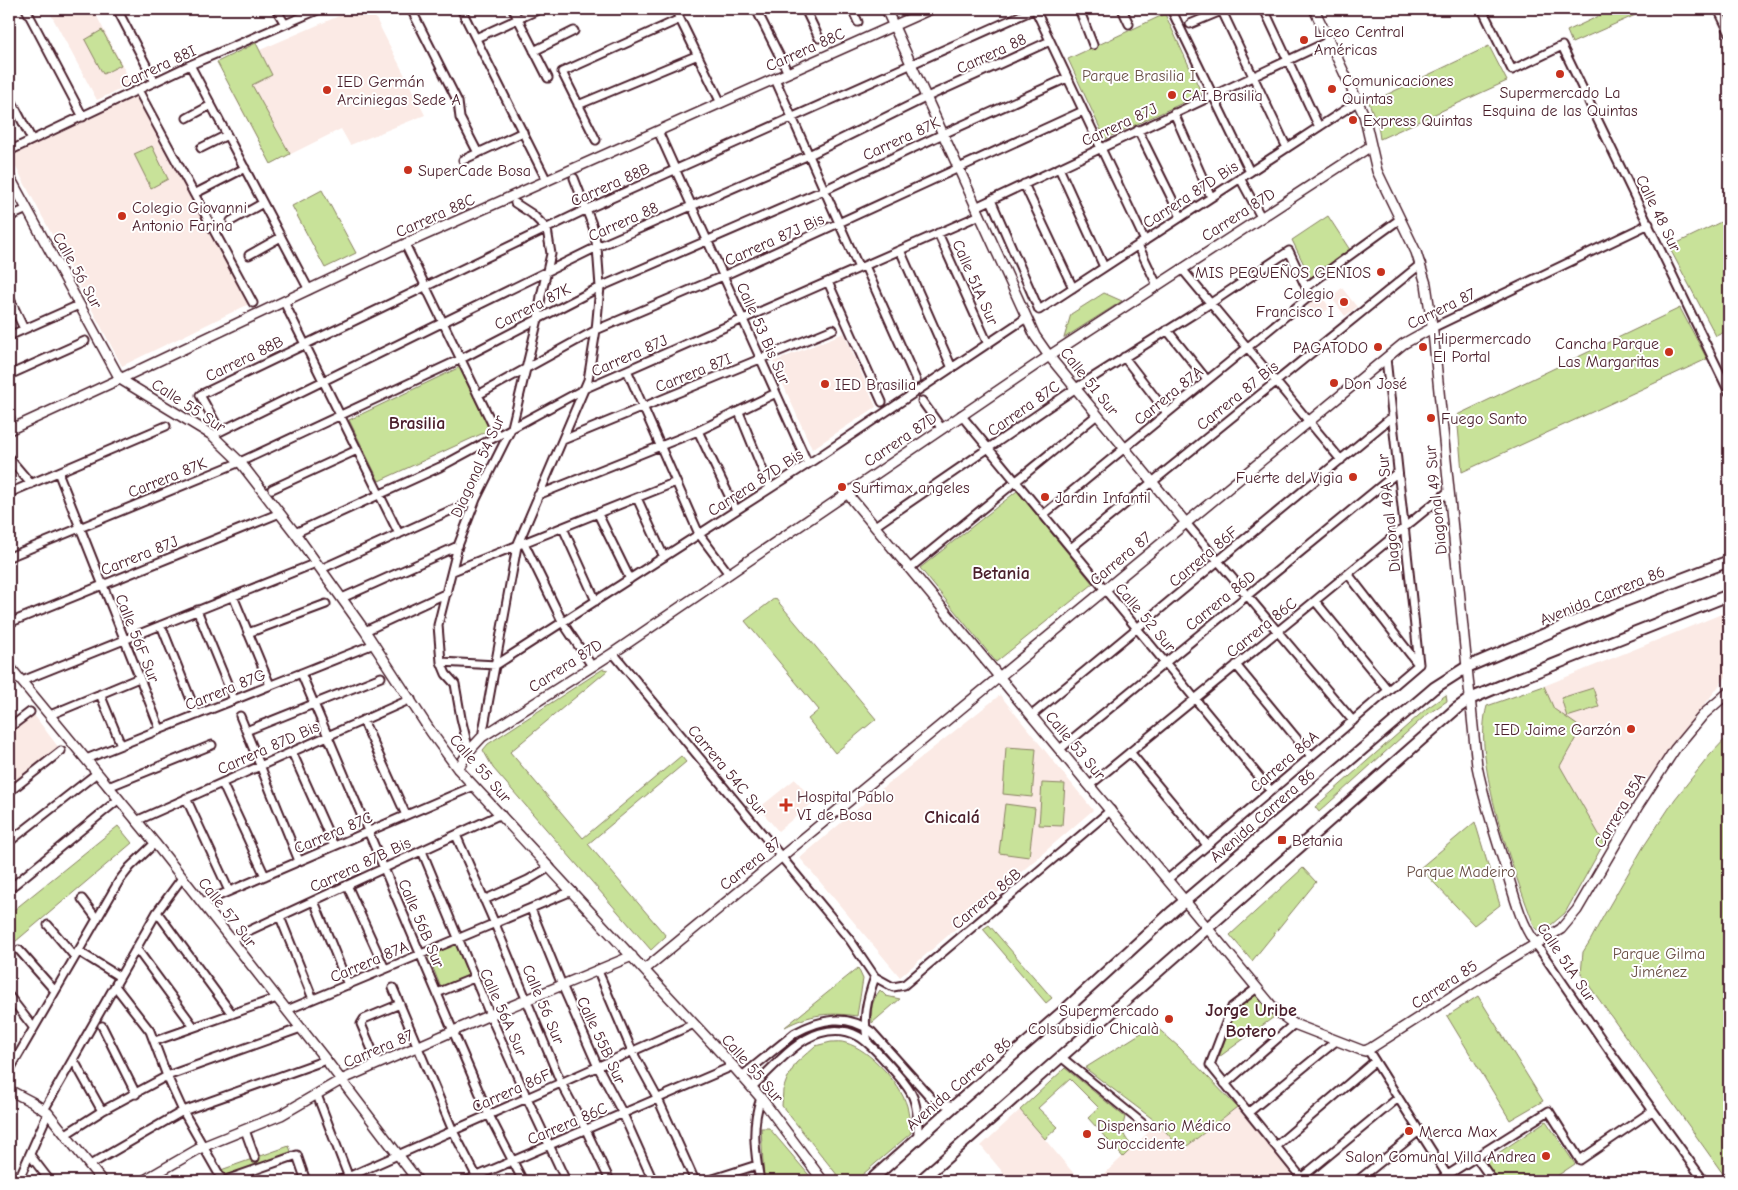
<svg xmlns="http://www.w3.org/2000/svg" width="1738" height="1190" viewBox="0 0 1738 1190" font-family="'Comic Neue',sans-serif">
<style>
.built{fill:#fbeae5}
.green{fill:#c8e299;stroke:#898062}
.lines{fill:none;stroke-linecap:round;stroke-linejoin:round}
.minor-casing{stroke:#4a1f2b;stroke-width:11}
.tertiary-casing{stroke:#4a1f2b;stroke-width:12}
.primary-casing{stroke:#4a1f2b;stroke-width:14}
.minor{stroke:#fff;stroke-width:7}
.tertiary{stroke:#fff;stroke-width:9}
.primary{stroke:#fff;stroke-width:10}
.poi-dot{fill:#c8321e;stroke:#fff;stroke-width:2}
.labels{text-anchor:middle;stroke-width:4;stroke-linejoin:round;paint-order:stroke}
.poi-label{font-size:16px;fill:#4a1f2b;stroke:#fff;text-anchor:start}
.street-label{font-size:16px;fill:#4a1f2b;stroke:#fff}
.park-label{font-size:16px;fill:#6a5046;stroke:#fff}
.neighbourhood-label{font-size:18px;font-weight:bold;fill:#4a1f2b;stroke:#fff}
</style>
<rect width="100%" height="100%" fill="#fff"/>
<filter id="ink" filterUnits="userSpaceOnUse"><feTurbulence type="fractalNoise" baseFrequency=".02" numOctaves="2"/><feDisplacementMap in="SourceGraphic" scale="10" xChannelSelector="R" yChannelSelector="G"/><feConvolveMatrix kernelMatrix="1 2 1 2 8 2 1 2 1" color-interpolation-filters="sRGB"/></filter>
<g filter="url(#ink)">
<path class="built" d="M48,9h45l39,75 -35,16z
M355,9h16l54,106 -75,30 -9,-16 -70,35 -38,-70 39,-19 -12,-25z
M138,95l111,209 -127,62 -112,-210z
M1342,288l15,19 -12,9 -14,-19z
M1320,294l10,14 -14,10 -10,-14z
M844,333l32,74 -64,42 -39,-87z
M1729,611v62l-89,115 -36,55 -44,-77 18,-32 -1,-9 -23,-16 -10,-23z
M1000,695l93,115 -193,167 -100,-119 75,-64z
M34,715l25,33 -50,40v-53z
M795,779l19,23 -36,29 -19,-23z
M1237,1107l61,74h-201l61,-58 24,27z
M1020,1110l60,71h-70l-29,-35z"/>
<path class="green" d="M1614,9h35l-77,34 -5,-12z
M1165,14l37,80 -97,45 -37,-80z
M102,30l19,35 -18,9 -18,-34z
M256,43l16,32 -20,10 38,69 -19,10 -54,-102z
M1489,46l18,35 -127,58 -2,-13 -9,-23z
M152,146l16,33 -17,9 -17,-34z
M322,190l34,63 -31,15 -33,-62z
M1328,216l22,34 -39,29 -19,-39z
M1729,218v112l-13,6 -47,-89z
M1104,293l18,8 -58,37 7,-24z
M1680,308l27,51 -245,113 -5,-57z
M460,367l30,63 -111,51 -30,-61z
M1017,491l76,93 -97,78 -76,-94z
M775,598l101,121 -41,34 -27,-34 11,-9 -74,-89z
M603,669l5,1 -98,82 73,86 98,-82 5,6 -98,82 78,92 -15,14 -158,-182 -10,-18 5,-6z
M1544,686l10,23 23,16 1,9 -18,32 44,77 -39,70 -14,12 -7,4 -6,1 -3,-2c-20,-54 -64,-167 -48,-222z
M1593,688l6,19 -32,10 -6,-19z
M1446,695l1,6 -22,15 -106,96 -4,-5 111,-98z
M1729,735v446h-1l-147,-207 2,-22 7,-11 14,-26 40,-69 31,-47 35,-44z
M1006,747l30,2 -4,48 -29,-3z
M1042,783l23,1 -3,42 -23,-1z
M1005,804l30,4 -6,49 -30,-4z
M1475,822l25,83 -26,20 -54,-57z
M118,826l14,17 -123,104v-33z
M1303,868l13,14 -64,79 -22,-26z
M989,925l63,73 -6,5 -63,-74z
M457,944l13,32 -29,12 -13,-33z
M858,968l5,11 -6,37c-28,-4 -47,-2 -72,11z
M880,990l6,6 14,3 -28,24c-1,-16 -1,-20 8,-33z
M1255,994l19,23 -55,40 15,-42 6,-10z
M1478,996l65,105 -33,19 -63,-104z
M1154,1025l25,22 58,60 -55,43 -24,-27 -73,-55z
M831,1042c5,0 10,-1 15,1 23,6 54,40 61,63 2,9 3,18 4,27l-56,48h-13l-60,-75 1,-16 4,-11 9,-16 19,-17z
M1065,1068l60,49c-4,15 -2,19 8,30l-10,10 -35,-39 11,-10 -29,-29 -32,29 20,19 -13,12 -25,-29z
M1546,1121l29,43 -18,12 3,5h-62l-13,-19z
M761,1128h8l45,53h-50z
M289,1146l3,8 -68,23 -3,-7z"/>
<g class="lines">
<defs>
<path id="minor" d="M26,9l57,108
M117,9l38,73
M276,9l9,15
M411,9l47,93 2,16 18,35
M461,9l86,172
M513,9l35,69
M650,9h1
M675,9l46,94
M756,9l32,64
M805,9l14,29
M852,9l6,13
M1035,9l110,232
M1079,9l14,36
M1122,9l7,15
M1171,9l79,163
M1264,9l55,118
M1482,9l30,61 50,-24 167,346
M1718,9l11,23
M1222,11l65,137
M1190,24l36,-15
M476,38l64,-29
M534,51l40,-20
M190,65l119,225
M775,79l84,189
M138,90l115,213
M9,96l23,44
M578,105l120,-50
M1174,113l37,84
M187,118l24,-13
M1138,130l43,87
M658,131l150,333
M596,140l-34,-68 118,-53
M201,148l26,-13
M9,151l181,-86 130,-56
M463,160l60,-28
M1059,168l45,99
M1240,178l21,39
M1024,184l49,104
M194,194l51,-26
M991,200l48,110 318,-208
M976,207l353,-166
M9,217l18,-8
M231,221l32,-18
M938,233l50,111
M405,244l93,192
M1138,245l19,40
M900,250l52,118
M249,255l32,-18
M865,266l51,114
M1182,269l159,191
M828,282l54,120
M1306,287l94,-68
M9,297l15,32
M284,302l115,232
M1432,328l217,-104
M1167,330l40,50
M9,336l70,-31
M1124,357l43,56
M1386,358l33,306
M627,370l72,164 30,40
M9,375l76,-34
M478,395l118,-65 127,-54 360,-165
M922,401l20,28
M739,412l31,76
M9,415l1,3
M961,415l310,376
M220,431l-20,-36 387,-186 448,-200
M698,431l38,79
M217,433l380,-186 212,-92 118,-58 123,-56
M563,440l270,-111
M9,458l22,26
M58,472l102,257
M272,489l85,-39
M9,493l157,-67
M538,495l160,-64 78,-38
M637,498l27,59
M598,514l32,65
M1186,523l167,198
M875,526l201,-138 135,-85 78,-52 21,45 -267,219
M563,528l33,73
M295,533l145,-66 146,-79 394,-173
M524,543l39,80 29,43
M1071,548l350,-284
M9,557l231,-95 221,-103 139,-72 224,-97 119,-56 124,-56
M910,568l187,-153
M321,569l155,-70
M453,571l223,-89
M1348,574l70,90
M233,596l37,89
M342,598l116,-52
M1315,601l73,89
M197,610l37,90
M9,623l271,-110
M161,625l36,90
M365,631l82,-38
M248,633l78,-29
M613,653l237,287 25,37
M441,662l55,3 312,-201 218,-146
M1236,665l75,91
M301,673l152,358 36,84 34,66
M22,681l294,-118
M100,694l21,51
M50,715l89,-37
M1032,715l360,-298
M240,716l59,145
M363,720l43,95
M9,728l21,-16
M246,731l135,-54
M482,737l35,-191 71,-166 8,-50 4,-43 -3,-40 -4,-20 -19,-49
M1060,749l338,-277
M469,751l-8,-33 -6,-34 -9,-10 -5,-12 -3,-37 20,-79 18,-47 36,-72 26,-108 3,-23 10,-42 -4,-25 -15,-15 -17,-11
M292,752l42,94
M1130,752l77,93
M86,759l288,-115
M222,783l43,93
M1090,785l359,-294
M108,787l104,-42
M9,792l52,-41
M186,798l43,93
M136,821l275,-122
M456,835l39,89 66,159 25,47 24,51
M9,842l88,-69
M422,851l68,164 37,83 39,83
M1168,879l251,-215
M347,885l38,84
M9,889l110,-90
M82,899l15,20
M484,900l44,-20 22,-13
M314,901l34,84
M202,903l272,-117
M531,909l31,76 36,82 25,47 30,67
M157,912l75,102
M280,917l33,82
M48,925l27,32
M231,939l270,-125
M1536,944l73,106 95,131
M136,948l58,79
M19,950l36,41
M78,951l42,26
M598,971l34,80 26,48 37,82
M875,977l18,10 11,-2 207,-175
M115,986l35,45 17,45 16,35 37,65
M393,988l60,143 26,50
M1257,988l-25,19 -22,58 94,116
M437,993l37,-15
M9,996l24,31
M287,1010l285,-119
M102,1026l34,68
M155,1041l122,-43
M868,1042c-6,-23 -1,-43 7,-65
M1368,1050l79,125
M1061,1057l81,66
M73,1059l29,52
M378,1064l-17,-40 3,-5 36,-15
M9,1071l110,-190 11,-14 25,-24
M742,1076l53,-43c26,-14 52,-20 77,-1l60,67 8,4 14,3
M1225,1084l69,-60
M752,1087c19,-17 43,-47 68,-54 34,-10 50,11 70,33 8,10 18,19 23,31 5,13 5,27 5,41
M317,1095l32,83
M44,1110l113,-198 25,-34
M1249,1112l87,-71
M245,1130l10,28
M66,1134l36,-23 65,-35 134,-48
M1276,1146l99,-85
M30,1155l20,26
M1476,1157l17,24
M90,1165l93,-54 143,-51
M1301,1178l97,-80
M18,1181l30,-68
M223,1181l74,-26 9,26
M339,1181l355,-157
M466,1181l267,-115
M707,1181l50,-16
M760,1181c-5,-28 -9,-56 1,-83
M1357,1181l62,-50
M1438,1181l111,-70 31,49 72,-49"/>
<path id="tertiary" d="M886,9l149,327 14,20 137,167
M1314,9l50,106 13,56 39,81 10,32 7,48 44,434c7,35 18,69 29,103 8,26 14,53 30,75
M9,176l111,203
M120,379l92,56 28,27 55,71 70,98 66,101 27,37 275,297 28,32 62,83
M9,430l111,-51 285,-135 526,-235
M847,493l429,518 18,13 67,26 4,1 6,-3 133,-85 57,-34 16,-19 61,-104 37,-57 29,-35 25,-22
M9,666l146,177 171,217 92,121
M458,769l11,-18 13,-14 131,-84 436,-297 322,-210
M644,970l759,-626 29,-16
M9,1090l23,12 16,11 54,68
M143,1181l59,-34 79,-32 60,-35 149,-65 142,-59"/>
<path id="primary" d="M870,1181l84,-75 113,-98 106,-97 261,-223 33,-21 142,-60 120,-46
M920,1181l536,-472 14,-10 40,-17 219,-87"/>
</defs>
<use href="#minor" class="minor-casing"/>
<use href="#tertiary" class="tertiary-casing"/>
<use href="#primary" class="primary-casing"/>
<use href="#minor" class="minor"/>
<use href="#tertiary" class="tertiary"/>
<use href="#primary" class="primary"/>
</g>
</g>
<g class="poi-dot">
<circle cx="1304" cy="40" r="5"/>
<circle cx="1560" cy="74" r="5"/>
<circle cx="1332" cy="89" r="5"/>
<circle cx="327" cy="90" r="5"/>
<circle cx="1172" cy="95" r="5"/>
<circle cx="1353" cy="120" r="5"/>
<circle cx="408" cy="170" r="5"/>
<circle cx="122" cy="216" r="5"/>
<circle cx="1381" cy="272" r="5"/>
<circle cx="1344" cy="302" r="5"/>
<circle cx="1378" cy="347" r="5"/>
<circle cx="1423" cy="347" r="5"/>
<circle cx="1669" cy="352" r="5"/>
<circle cx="1334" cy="383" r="5"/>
<circle cx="825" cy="384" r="5"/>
<circle cx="1431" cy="418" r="5"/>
<circle cx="1353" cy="477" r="5"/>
<circle cx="842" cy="487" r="5"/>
<circle cx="1045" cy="497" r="5"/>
<circle cx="1631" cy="729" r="5"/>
<path d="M783.5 797.5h5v5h5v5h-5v5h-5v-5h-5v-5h5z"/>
<rect x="1277" y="835" width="10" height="10" rx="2.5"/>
<circle cx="1169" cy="1019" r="5"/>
<circle cx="1409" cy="1131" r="5"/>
<circle cx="1087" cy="1134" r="5"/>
<circle cx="1546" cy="1156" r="5"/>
</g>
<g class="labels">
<g class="poi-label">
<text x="1314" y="37">Liceo Central<tspan x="1314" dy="18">Américas</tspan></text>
<text x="1342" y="86">Comunicaciones<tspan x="1342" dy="18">Quintas</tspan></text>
<text x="337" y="87">IED Germán<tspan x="337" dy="18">Arciniegas Sede A</tspan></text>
<text x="1560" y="98" text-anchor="middle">Supermercado La<tspan x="1560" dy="18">Esquina de las Quintas</tspan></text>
<text x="1182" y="101">CAI Brasilia</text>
<text x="1363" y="126">Express Quintas</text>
<text x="418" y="176">SuperCade Bosa</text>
<text x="132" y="213">Colegio Giovanni<tspan x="132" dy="18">Antonio Farina</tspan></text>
<text x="1371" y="278" text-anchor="end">MIS PEQUEÑOS GENIOS</text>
<text x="1334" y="299" text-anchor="end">Colegio<tspan x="1334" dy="18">Francisco I</tspan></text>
<text x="1433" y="344">Hipermercado<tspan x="1433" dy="18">El Portal</tspan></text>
<text x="1659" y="349" text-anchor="end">Cancha Parque<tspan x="1659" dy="18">Las Margaritas</tspan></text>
<text x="1368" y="353" text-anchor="end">PAGATODO</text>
<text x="1344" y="389">Don José</text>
<text x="835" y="390">IED Brasilia</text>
<text x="1441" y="424">Fuego Santo</text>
<text x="1343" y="483" text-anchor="end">Fuerte del Vigia</text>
<text x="852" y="493">Surtimax angeles</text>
<text x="1055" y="503">Jardin Infantil</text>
<text x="1621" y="735" text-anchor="end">IED Jaime Garzón</text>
<text x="797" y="802">Hospital Pablo<tspan x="797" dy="18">VI de Bosa</tspan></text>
<text x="1292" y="846">Betania</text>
<text x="1159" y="1016" text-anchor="end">Supermercado<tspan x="1159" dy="18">Colsubsidio Chicalà</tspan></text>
<text x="1097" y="1131">Dispensario Médico<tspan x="1097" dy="18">Suroccidente</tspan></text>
<text x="1419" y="1137">Merca Max</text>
<text x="1536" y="1162" text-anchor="end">Salon Comunal Villa Andrea</text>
</g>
<g class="street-label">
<text transform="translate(805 49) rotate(-24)" y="6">Carrera 88C</text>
<text transform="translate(991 53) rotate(-25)" y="6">Carrera 88</text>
<text transform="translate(158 66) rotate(-25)" y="6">Carrera 88I</text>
<text transform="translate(1119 124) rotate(-25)" y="6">Carrera 87J</text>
<text transform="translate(901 138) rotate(-25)" y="6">Carrera 87K</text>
<text transform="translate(610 184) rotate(-24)" y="6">Carrera 88B</text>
<text transform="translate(1190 194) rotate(-33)" y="6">Carrera 87D Bis</text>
<text transform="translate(1659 213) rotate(64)" y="6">Calle 48 Sur</text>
<text transform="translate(1238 214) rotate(-33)" y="6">Carrera 87D</text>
<text transform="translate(435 215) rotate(-24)" y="6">Carrera 88C</text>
<text transform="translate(623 221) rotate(-24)" y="6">Carrera 88</text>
<text transform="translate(774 239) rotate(-24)" y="6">Carrera 87J Bis</text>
<text transform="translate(78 270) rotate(61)" y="6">Calle 56 Sur</text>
<text transform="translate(976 282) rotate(66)" y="6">Calle 51A Sur</text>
<text transform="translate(532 306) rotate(-27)" y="6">Carrera 87K</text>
<text transform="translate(1441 308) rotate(-26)" y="6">Carrera 87</text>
<text transform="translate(764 333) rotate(66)" y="6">Calle 53 Bis Sur</text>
<text transform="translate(629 355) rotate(-24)" y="6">Carrera 87J</text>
<text transform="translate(244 358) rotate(-26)" y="6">Carrera 88B</text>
<text transform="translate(693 372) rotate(-22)" y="6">Carrera 87I</text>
<text transform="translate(1090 381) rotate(51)" y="6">Calle 51 Sur</text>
<text transform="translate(1168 395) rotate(-39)" y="6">Carrera 87A</text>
<text transform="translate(1237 395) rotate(-39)" y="6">Carrera 87 Bis</text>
<text transform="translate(189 405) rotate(33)" y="6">Calle 55 Sur</text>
<text transform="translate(1023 408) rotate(-35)" y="6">Carrera 87C</text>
<text transform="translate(900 439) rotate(-34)" y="6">Carrera 87D</text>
<text transform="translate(477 466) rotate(-66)" y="6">Diagonal 54 Sur</text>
<text transform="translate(167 477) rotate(-22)" y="6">Carrera 87K</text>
<text transform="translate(755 482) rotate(-33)" y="6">Carrera 87D Bis</text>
<text transform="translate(1435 500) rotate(-96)" y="6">Diagonal 49 Sur</text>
<text transform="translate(1388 513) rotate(-96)" y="6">Diagonal 49A Sur</text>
<text transform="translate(139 555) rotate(-22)" y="6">Carrera 87J</text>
<text transform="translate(1203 556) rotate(-40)" y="6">Carrera 86F</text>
<text transform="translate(1120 558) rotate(-40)" y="6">Carrera 87</text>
<text transform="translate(1602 595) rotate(-22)" y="6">Avenida Carrera 86</text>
<text transform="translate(1220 600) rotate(-39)" y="6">Carrera 86D</text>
<text transform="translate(1146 617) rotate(50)" y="6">Calle 52 Sur</text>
<text transform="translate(1261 627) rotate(-39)" y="6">Carrera 86C</text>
<text transform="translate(138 638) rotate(68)" y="6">Calle 56F Sur</text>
<text transform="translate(565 665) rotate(-33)" y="6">Carrera 87D</text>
<text transform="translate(225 689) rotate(-22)" y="6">Carrera 87G</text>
<text transform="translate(1076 745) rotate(50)" y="6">Calle 53 Sur</text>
<text transform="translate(268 747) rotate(-24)" y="6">Carrera 87D Bis</text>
<text transform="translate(1284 761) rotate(-41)" y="6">Carrera 86A</text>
<text transform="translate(481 768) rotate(49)" y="6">Calle 55 Sur</text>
<text transform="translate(728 770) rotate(50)" y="6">Carrera 54C Sur</text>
<text transform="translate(1619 810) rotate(-59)" y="6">Carrera 85A</text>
<text transform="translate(1262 815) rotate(-41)" y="6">Avenida Carrera 86</text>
<text transform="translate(333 832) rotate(-23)" y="6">Carrera 87C</text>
<text transform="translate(750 863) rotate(-39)" y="6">Carrera 87</text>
<text transform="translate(360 864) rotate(-25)" y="6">Carrera 87B Bis</text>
<text transform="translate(986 898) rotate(-40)" y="6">Carrera 86B</text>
<text transform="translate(228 912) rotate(52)" y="6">Calle 57 Sur</text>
<text transform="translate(422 923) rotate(67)" y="6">Calle 56B Sur</text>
<text transform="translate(369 961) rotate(-23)" y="6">Carrera 87A</text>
<text transform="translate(1567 962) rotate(56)" y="6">Calle 51A Sur</text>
<text transform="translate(1444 984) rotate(-33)" y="6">Carrera 85</text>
<text transform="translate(544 1004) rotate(67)" y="6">Calle 56 Sur</text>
<text transform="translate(504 1012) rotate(66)" y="6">Calle 56A Sur</text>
<text transform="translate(602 1040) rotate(65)" y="6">Calle 55B Sur</text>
<text transform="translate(378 1048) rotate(-23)" y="6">Carrera 87</text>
<text transform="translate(753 1068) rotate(49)" y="6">Calle 55 Sur</text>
<text transform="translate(958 1083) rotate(-41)" y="6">Avenida Carrera 86</text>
<text transform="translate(511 1090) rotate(-24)" y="6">Carrera 86F</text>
<text transform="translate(567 1123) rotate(-23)" y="6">Carrera 86C</text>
</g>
<g class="park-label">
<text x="1139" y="81">Parque Brasilia I</text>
<text x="1461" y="877">Parque Madeiro</text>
<text x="1659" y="959">Parque Gilma<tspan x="1659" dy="18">Jiménez</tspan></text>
</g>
<g class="neighbourhood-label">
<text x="417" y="429">Brasilia</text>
<text x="1001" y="579">Betania</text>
<text x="952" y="823">Chicalá</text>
<text x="1251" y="1016">Jorge Uribe<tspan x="1251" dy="21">Botero</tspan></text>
</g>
</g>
<rect width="1738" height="1190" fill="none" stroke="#fff" stroke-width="30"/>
<rect x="15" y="15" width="1708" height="1160" fill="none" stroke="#4a1f2b" stroke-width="2" filter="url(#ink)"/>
</svg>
